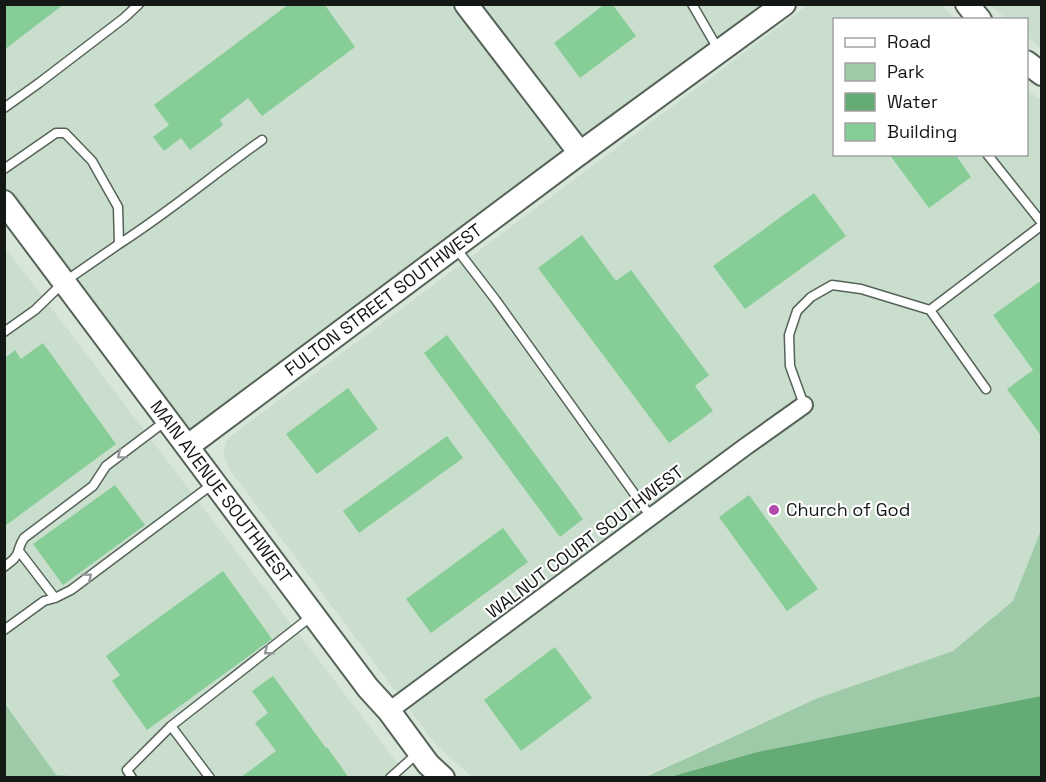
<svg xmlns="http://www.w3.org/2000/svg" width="1046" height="782" viewBox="0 0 1046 782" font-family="'Space Grotesk',sans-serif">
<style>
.built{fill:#c9decd}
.green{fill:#9fcaa8}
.water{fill:#65ab76}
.building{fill:#87cd97}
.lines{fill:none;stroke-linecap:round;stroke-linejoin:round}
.lane-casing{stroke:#566358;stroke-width:11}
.street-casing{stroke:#566358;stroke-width:20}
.secondary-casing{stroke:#566358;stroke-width:26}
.lane{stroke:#fff;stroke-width:8}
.street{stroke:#fff;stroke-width:16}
.secondary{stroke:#fff;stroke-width:22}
.oneway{stroke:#959896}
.poi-dot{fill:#b44aac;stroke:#fff;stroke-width:2}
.labels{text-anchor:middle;stroke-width:4.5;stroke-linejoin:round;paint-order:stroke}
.street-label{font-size:18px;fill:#141915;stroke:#fff}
.poi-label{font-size:18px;fill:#141915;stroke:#fff;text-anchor:start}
</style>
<rect width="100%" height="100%" fill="#d8e6da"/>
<path class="built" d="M5,5h774l-591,441 -183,-244z
M808,5h134l12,14 -120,1v134h192l1,-64 14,10v430l-28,71 -60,50 -135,47 -175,79h-171l-36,-32 -206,-275 -7,-15 4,-16z
M989,5h52v44l-14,-13 -1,-16 -19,-1z
M4,246l403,530 -1,1 -321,1 -29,-2 -51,-74z"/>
<path class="green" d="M1041,530v166l-284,56 -87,25 -27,1 175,-80 135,-47 60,-50z
M4,702l52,73 29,2h-80z"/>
<path class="water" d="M1041,696v81h-371l87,-25z"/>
<path class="building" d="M4,4h60l-60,46z
M289,4h35l31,43 -93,69 -14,-18 -28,22 3,5 -33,25 -9,-12 -17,13 -11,-14 16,-12 -15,-20z
M605,4h7l24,32 -56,42 -26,-35z
M889,154h66l16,23 -42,31z
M814,193l32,43 -101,73 -32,-43z
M582,235l34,46 15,-11 78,105 -14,11 18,25 -44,32 -131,-175z
M1042,280v157l-35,-48 26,-19 -40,-55z
M447,335l136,184 -23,18 -136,-184z
M43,343l73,101 -111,82v-168l10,-8 6,9z
M348,388l30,41 -61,45 -31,-40z
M447,436l16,22 -104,75 -16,-22z
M115,485l30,40 -82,60 -30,-41z
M749,495l69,94 -31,22 -68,-94z
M503,528l25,34 -97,71 -25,-34z
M223,571l49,68 -125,91 -35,-49 8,-6 -14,-19z
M555,647l37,51 -71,53 -37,-51z
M273,676l53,72 1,-1 22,31h-109l36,-27 -21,-28 13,-10 -16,-22z"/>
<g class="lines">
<defs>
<path id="lane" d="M692,4l26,45
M4,108l35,-25 85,-65 15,-14
M987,154l55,69
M4,169l52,-36h9l27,28 26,46 1,37 -55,38 -29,28 -31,22
M119,244c50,-32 95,-70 143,-104
M455,247l40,52 156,218
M930,310l56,79
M804,405l-14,-39 -1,-31 8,-24 14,-14 21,-12 29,4 69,21 112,-85
M19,551l36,47
M4,567c6,-5 12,-8 14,-15 2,-6 2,-8 6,-14l69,-52 13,-20 61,-46
M4,630l40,-29 11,-3 16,-8 143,-107
M132,778l-5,-8 44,-44
M210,778l-39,-52 142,-111
M390,778l29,-26"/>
<path id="street" d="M389,711l356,-264 59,-42"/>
<g id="secondary">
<path d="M466,4l114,149"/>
<path d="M967,4l13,16"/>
<path d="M1026,62l16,12"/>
<path id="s1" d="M4,202l364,486 21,23 39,53 15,14"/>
<path id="s2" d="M188,446l392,-293 204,-149"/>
</g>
</defs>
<use href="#lane" class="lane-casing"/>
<use href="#street" class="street-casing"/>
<use href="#secondary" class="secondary-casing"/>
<use href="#lane" class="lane"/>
<use href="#street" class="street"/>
<use href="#secondary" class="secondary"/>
</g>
<defs><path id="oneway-chevron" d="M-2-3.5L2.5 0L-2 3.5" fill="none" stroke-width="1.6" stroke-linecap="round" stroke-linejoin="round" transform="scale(1.5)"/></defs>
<g class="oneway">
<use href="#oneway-chevron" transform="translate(121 455) rotate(143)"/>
<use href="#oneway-chevron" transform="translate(88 577) rotate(-37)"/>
<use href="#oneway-chevron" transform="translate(268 651) rotate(142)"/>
</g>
<circle class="poi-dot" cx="774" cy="510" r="6"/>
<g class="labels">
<g class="street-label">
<text dy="6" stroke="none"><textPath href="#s2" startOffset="244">FULTON STREET SOUTHWEST</textPath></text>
<text dy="6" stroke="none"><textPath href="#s1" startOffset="362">MAIN AVENUE SOUTHWEST</textPath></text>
<text transform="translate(585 542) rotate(-37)" y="6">WALNUT COURT SOUTHWEST</text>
</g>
<g class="poi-label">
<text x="786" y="516">Church of God</text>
</g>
</g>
<rect width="1046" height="782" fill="none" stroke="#141915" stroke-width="12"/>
<rect x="833" y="18" width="195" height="138" fill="#ffffff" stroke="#a1a3a1" stroke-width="1.5"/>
<rect x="845" y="38" width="30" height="9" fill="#ffffff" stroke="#a1a3a1" stroke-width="1.5"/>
<text x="887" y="48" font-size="18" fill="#141915">Road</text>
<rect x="845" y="63" width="30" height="18" fill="#9fcaa8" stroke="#a1a3a1" stroke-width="1.5"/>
<text x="887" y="78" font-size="18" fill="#141915">Park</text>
<rect x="845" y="93" width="30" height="18" fill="#65ab76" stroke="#a1a3a1" stroke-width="1.5"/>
<text x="887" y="108" font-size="18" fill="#141915">Water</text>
<rect x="845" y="123" width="30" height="18" fill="#87cd97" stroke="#a1a3a1" stroke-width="1.5"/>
<text x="887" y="138" font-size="18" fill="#141915">Building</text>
</svg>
